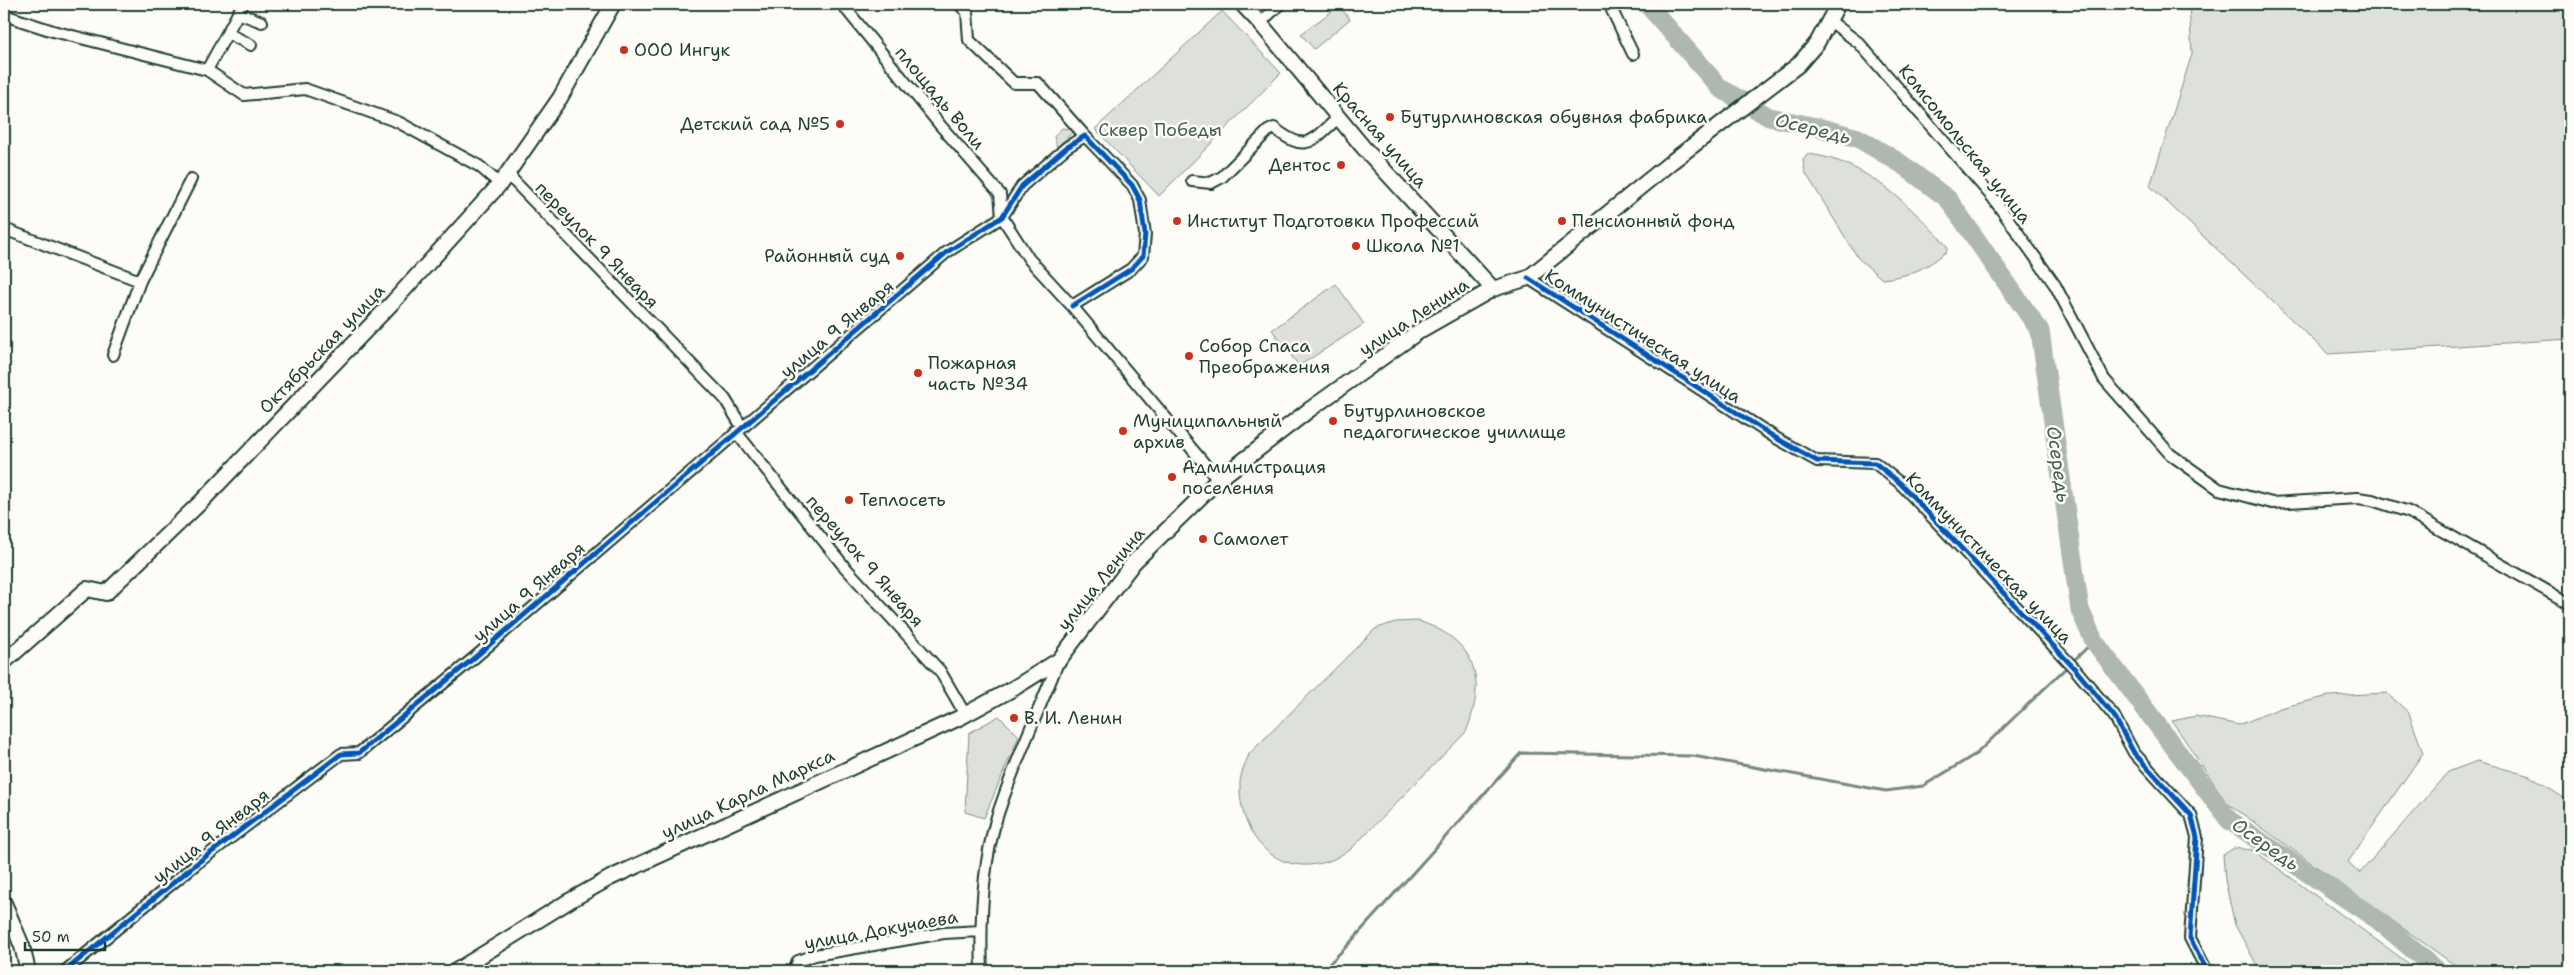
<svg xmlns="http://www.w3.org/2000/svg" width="2574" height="975" viewBox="0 0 2574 975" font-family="'Shantell Sans',sans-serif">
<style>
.green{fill:#dde0db;stroke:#7e8e88}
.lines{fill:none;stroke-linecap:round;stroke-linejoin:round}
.stream{stroke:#75877f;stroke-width:3}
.river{stroke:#aeb8b1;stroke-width:19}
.minor-casing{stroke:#1f3d34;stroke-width:14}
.major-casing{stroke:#1f3d34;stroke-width:18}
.minor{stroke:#fdfcf7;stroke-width:10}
.major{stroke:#fdfcf7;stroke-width:14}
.cycleway-casing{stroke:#fdfcf7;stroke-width:8}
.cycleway{stroke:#0057b8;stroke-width:5}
.poi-dot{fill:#c8321e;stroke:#fdfcf7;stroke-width:2}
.labels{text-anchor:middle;stroke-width:5;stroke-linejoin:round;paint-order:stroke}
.poi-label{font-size:18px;fill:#1f3d34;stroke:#fdfcf7;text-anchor:start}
.street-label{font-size:18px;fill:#1f3d34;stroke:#fdfcf7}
.park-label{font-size:18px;fill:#455e55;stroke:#fdfcf7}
.water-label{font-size:19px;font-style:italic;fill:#435c53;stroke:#fdfcf7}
</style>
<rect width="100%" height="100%" fill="#fdfcf7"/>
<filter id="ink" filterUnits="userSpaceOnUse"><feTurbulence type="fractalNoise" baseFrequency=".02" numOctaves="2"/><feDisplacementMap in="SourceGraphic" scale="10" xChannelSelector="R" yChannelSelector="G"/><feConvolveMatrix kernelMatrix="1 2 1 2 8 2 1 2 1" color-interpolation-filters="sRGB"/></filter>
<g filter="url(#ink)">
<path class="green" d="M2189,4h381v335l-242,15 -178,-168 42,-132z
M1339,6l11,13 -36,30 -13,-15z
M1222,11l59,62 -122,123 -64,-67z
M1062,128l13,2 -18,17 -3,-11z
M1808,154c57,6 103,52 139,92v5c-21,18 -38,25 -65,28l-24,-21 -53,-86 -2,-12z
M1336,284l28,40 -65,42 -27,-36z
M1418,621c57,18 70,57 48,111l-116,118c-7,3 -14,9 -21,11 -54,18 -91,-27 -89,-78 0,-9 6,-20 9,-29l126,-125 20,-7z
M2387,693l22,20 14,40 -75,109 12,11 88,-101 29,-11 53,15 40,26v169h-107l-236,-168 -55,-82 24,-5 43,9 41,-17 49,-12z
M999,716l20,20 -35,82 -19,-6 4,-79z
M2234,848l19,2 166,121h-159l-25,-46 -10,-45 -2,-25z"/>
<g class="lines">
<path class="stream" d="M1322,971l25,-25 174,-193 172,3 193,35 37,-5 53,-32 118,-113"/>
<path class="river" d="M1647,4l73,84 49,29 52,11 37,10 42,25 48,36 92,132 40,279 14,31 135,179 149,100 60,51"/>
<defs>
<path id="minor" d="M842,4l98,121 60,69 2,23 27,42 43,47 146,174
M959,4l8,8 2,28 45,43h24l47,53
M1609,4l24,50
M238,13l24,9
M4,15l49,16 154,39 37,25 61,-6 93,33 81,44 21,18
M1830,21l29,22 134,155 62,87 49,94 66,75 49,35 53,14 86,-5 14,2 37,12 161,92
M1260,23l20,-19
M227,33l24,12
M207,70l36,-66
M509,173l4,7 212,219 17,28
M1192,181l19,2 11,-6 46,-46 6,-3c33,26 37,14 65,-11
M4,229l136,52
M1528,278l248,160 41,23 58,2 25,20 175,186 39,47 20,37 57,62 6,22 -7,101 17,33
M113,355l27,-74 51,-102
M736,432l107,133 97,106 25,43
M65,971l131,-107 145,-110 18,-1 115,-95 473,-406 55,-35 20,-31 45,-39 18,-11 47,49 8,15 5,34 -2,22 -12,13 -59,37
M794,971l4,-10 17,-6 129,-22 37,-2
M982,971c-2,-50 0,-102 14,-151 17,-55 42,-107 63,-160"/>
<path id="major" d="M1242,4l18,19 103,124 130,142
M4,662l83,-73 19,4 95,-91 192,-200 107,-118 60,-86 53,-94
M4,903l18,43 6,25
M456,971l113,-70 41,-23 349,-160 55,-30 45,-28 75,-98 84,-82 91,-70 112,-80 72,-41 35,-11 142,-115 128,-98 19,-22 21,-39"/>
</defs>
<use href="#minor" class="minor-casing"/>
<use href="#major" class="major-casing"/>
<use href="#minor" class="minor"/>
<use href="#major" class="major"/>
<defs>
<path id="cycleway" d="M1528,278l248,160 41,23 58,2 25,20 175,186 39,47 20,37 57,62 6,22 -7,101 17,33
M65,971l131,-107 145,-110 18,-1 115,-95 473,-406 55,-35 20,-31 45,-39 18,-11 47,49 8,15 5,34 -2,22 -12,13 -59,37"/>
</defs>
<use href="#cycleway" class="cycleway-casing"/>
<use href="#cycleway" class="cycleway"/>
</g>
</g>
<g class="poi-dot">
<circle cx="624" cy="50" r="5"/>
<circle cx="1390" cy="117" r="5"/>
<circle cx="840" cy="124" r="5"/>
<circle cx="1341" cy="165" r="5"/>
<circle cx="1177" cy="221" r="5"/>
<circle cx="1562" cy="221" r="5"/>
<circle cx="1356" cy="246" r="5"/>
<circle cx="900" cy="256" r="5"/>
<circle cx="1189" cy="356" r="5"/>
<circle cx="918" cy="373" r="5"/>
<circle cx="1333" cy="421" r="5"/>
<circle cx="1123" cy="431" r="5"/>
<circle cx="1172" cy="477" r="5"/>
<circle cx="849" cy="500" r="5"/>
<circle cx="1203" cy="539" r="5"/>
<circle cx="1014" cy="718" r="5"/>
</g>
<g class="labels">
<g class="poi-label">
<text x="634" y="56">ООО Ингук</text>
<text x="1400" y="123">Бутурлиновская обувная фабрика</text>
<text x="830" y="130" text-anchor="end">Детский сад №5</text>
<text x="1331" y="171" text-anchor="end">Дентос</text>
<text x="1187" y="227">Институт Подготовки Профессий</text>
<text x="1572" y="227">Пенсионный фонд</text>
<text x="1366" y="252">Школа №1</text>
<text x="890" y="262" text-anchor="end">Районный суд</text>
<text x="1199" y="352">Собор Спаса<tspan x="1199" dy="21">Преображения</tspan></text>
<text x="928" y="369">Пожарная<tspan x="928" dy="21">часть №34</tspan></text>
<text x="1343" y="417">Бутурлиновское<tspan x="1343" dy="21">педагогическое училище</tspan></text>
<text x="1133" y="427">Муниципальный<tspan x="1133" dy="21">архив</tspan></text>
<text x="1182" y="473">Администрация<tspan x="1182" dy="21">поселения</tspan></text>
<text x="859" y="506">Теплосеть</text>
<text x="1213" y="545">Самолет</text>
<text x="1024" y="724">В. И. Ленин</text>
</g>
<g class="street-label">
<text transform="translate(940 98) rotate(50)" y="6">площадь Воли</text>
<text transform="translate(1380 135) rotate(49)" y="6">Красная улица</text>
<text transform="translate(1965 144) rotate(51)" y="6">Комсомольская улица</text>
<text transform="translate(597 245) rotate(46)" y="6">переулок 9 Января</text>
<text transform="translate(1414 317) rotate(-33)" y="6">улица Ленина</text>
<text transform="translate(837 329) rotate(-40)" y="6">улица 9 Января</text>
<text transform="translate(1643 336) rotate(33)" y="6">Коммунистическая улица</text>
<text transform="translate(322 349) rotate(-46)" y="6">Октябрьская улица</text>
<text transform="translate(1989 558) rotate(46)" y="6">Коммунистическая улица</text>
<text transform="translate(865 561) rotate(49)" y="6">переулок 9 Января</text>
<text transform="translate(1101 579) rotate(-51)" y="6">улица Ленина</text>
<text transform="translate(529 592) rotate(-41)" y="6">улица 9 Января</text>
<text transform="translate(748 794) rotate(-25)" y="6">улица Карла Маркса</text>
<text transform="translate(211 836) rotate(-38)" y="6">улица 9 Января</text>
<text transform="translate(881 930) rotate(-10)" y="6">улица Докучаева</text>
</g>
<g class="park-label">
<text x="1160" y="136">Сквер Победы</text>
</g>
<g class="water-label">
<text transform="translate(1813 128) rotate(14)" y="7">Осередь</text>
<text transform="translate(2059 464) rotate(82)" y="7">Осередь</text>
<text transform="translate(2266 844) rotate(35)" y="7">Осередь</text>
</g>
</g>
<rect width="2574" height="975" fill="none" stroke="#fdfcf7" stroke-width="20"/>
<rect x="10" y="10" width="2554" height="955" fill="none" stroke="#1f3d34" stroke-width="2" filter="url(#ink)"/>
<path d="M25 942v8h80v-8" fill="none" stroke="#1f3d34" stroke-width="2.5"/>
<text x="32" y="942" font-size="15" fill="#1f3d34" stroke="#fdfcf7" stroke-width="4" paint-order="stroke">50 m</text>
</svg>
